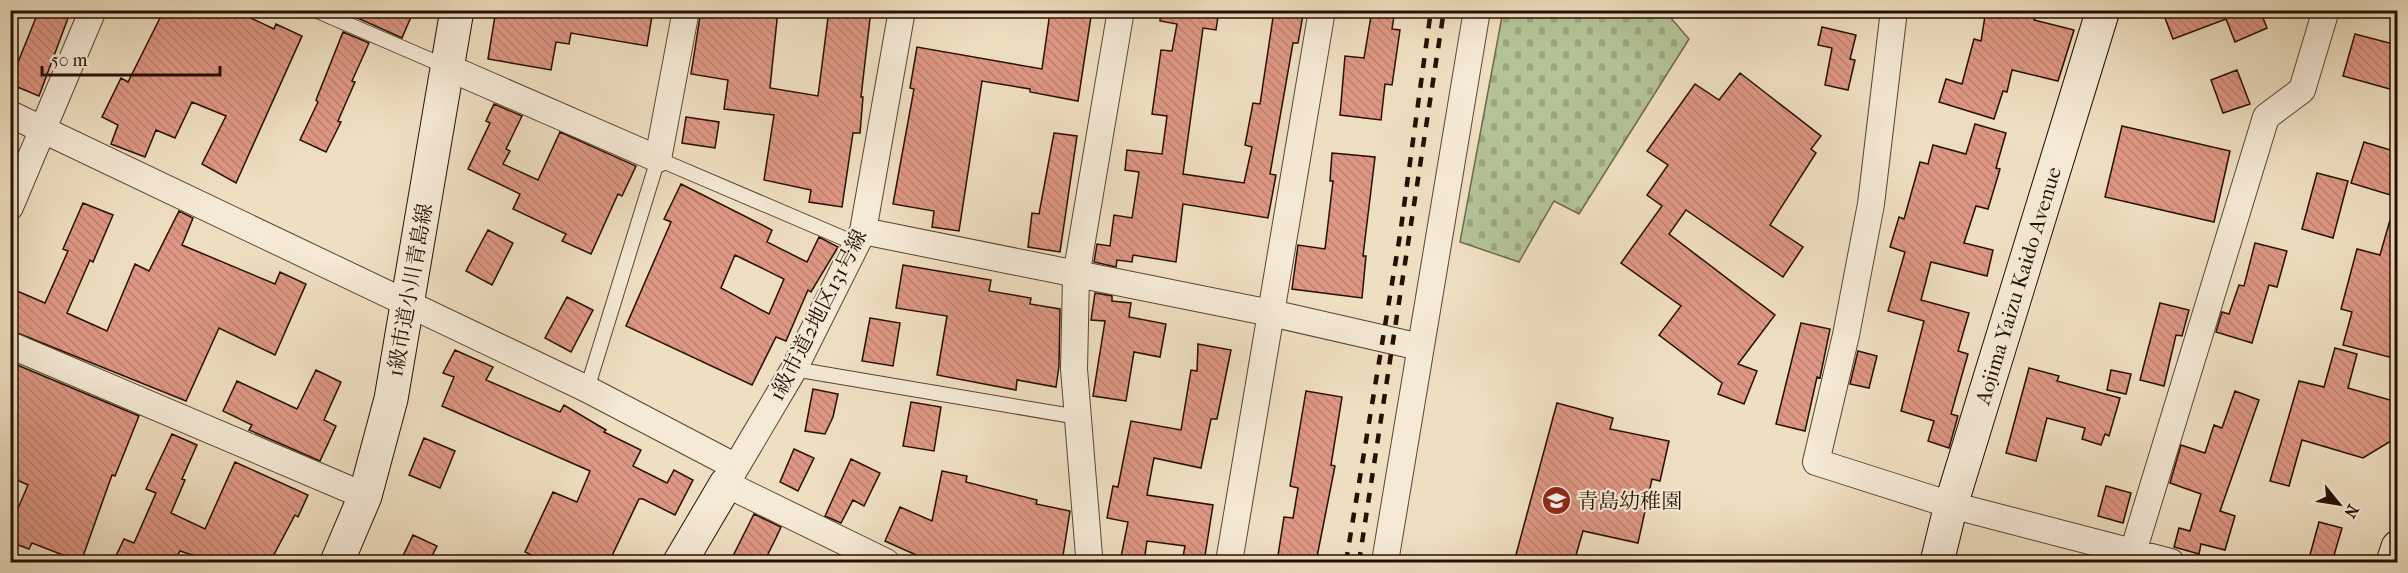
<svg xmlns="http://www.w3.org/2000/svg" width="2408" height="573" viewBox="0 0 2408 573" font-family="'IM FELL French Canon','Noto Serif JP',serif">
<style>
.cemetery{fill:url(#cemetery-stones);stroke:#6e694d;stroke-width:1.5}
.building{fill:url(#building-back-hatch);stroke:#270f03;stroke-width:1.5;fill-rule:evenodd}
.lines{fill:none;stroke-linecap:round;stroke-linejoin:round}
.lane-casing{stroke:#594332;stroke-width:16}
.street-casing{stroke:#594332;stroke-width:28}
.secondary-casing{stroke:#270f03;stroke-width:35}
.lane{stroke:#f5ead7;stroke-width:14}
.street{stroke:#f5ead7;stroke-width:26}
.secondary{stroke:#f5ead7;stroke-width:33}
.rail{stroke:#270f03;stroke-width:4.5;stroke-dasharray:10 10;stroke-linecap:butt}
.labels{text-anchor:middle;stroke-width:4.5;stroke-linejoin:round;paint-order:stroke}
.street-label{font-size:21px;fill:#270f03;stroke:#f5ead7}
.poi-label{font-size:21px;fill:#270f03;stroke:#f5ead7;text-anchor:start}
</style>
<defs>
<pattern id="cemetery-stones" width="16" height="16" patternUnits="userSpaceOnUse" patternTransform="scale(1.5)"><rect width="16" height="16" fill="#b4c397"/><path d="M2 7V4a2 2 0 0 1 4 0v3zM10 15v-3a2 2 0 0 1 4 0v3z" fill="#9ba680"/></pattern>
<pattern id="building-back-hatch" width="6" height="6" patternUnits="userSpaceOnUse" patternTransform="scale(1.5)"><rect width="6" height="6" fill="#de9784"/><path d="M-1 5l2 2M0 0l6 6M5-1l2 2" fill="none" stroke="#be8170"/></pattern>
</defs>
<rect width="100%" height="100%" fill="#efdfc1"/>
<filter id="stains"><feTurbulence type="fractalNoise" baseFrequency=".00333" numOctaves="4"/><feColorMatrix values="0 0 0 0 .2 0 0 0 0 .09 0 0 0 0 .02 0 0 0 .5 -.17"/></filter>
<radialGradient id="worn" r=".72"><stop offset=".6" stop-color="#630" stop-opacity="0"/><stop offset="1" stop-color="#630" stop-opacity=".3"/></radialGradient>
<path class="cemetery" d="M1503,11h162l24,28 -110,175 -25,-13 -35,61 -59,-20z"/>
<path class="building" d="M39,10h32l-32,86 -29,-12v-2z
M164,10h70l40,19 2,-5 26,12 -66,147 -34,-19 24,-48 -34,-14 -17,36 -19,-8 -11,27 -34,-13 7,-19 -16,-8 19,-39 7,4z
M340,10h74l-12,28z
M496,10h157l-6,36 -76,-13 -2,11 -13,-2 -5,28 -63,-11z
M701,10l54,8 1,-8h22l-8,78 48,8 11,-86h42l-10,87h2l-3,36h-7l-11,74 -33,-5 2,-12 -47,-10 10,-65 -50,-6 4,-29 -37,-6z
M1074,10h18l-14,91 -48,-9v-3l-48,-8 -23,150 -27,-4 2,-16 -41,-7 21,-115 -4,-1 7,-41 125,22 8,-57 23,3z
M1161,10h58l-3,20 -13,-2 -20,146 61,9 8,-36 -7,-2 8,-42 7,1 14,-93 29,4 -5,28h-5l-23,131 6,1 -8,43 -85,-14 -7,58 -43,-7 -1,7 -15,-2 -1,7 -22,-5 3,-18 13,2 4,-31 18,3 7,-46 -14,-2 2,-20 35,4 5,-38 -15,-2 9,-64 11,1 5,-27 -17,-3z
M1372,10h23l-3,19 8,1 -8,55 -7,-1 -4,36 -41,-5 5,-59 19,2z
M1986,10h51l-3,10 40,10 -16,51 -46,-11 -5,22 -4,-1 -9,28 -55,-17 7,-23 16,5 12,-45 7,2z
M2162,10h98l7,18 -32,14 -9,-23 -53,20z
M1822,27l34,8 -6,24 5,1 -7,30 -23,-5 7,-37 -14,-3z
M343,32l26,11 -17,38 3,1 -17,39 3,1 -15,30 -26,-12 18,-38 -2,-2z
M2355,34l42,11v46l-54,-15z
M2237,70l13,34 -27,9 -12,-33z
M1740,73l81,63 -10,13 5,4 -46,72 33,22 -20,30 -97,-67 -17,24 106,81 -37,49 19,7 -13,33 -26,-10 4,-11 -63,-48 22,-29 -60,-43 41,-57 -15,-11 21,-30 -21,-14 48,-67 24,16z
M494,104l28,12 -16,33 4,2 -7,13 35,16 22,-48 76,34 -14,30 -4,-2 -27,60 -29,-13 4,-7 -53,-25 7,-15 -52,-25 22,-46 -4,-2z
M686,117l33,5 -4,26 -33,-5z
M1975,124l31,9 -10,35 4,1 -12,40 -12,-3 -12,37 29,7 -6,26 -56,-14 -10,38 48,13 -11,38 10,3 -17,60 7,2 -9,32 -21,-7 6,-20 -33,-10 23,-90 -36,-10 17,-59 -15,-5 9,-30 5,2 16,-57 8,2 5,-19 33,9z
M2122,126l108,25 -16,71 -109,-25z
M1054,133l23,3 -17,116 -32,-5 4,-34 7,1z
M2364,142l33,10v45l-46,-14z
M1332,153l43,4 -12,99h3l-4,42 -70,-9 6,-44 27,4 8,-68h-3z
M2317,173l31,8 -15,57 -31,-9z
M681,184l91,46 -5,12 40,20 12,-25 19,10 -27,45 -3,-2 -22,51 -10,-4 -24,48 -126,-59 45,-104 -7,-3zM735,255l49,24 -15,35 -48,-26z
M83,203l30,12 -20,47 -3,-2 -23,53 40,18 28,-67 14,7 30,-60 14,7 -11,27 93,39 5,-12 26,12 -31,71 -56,-27 -33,73 -176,-71v-42l35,15 23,-52 -5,-2z
M2392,213h5v146l-54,-14 9,-33 -11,-3 16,-60 23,6z
M488,230l25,13 -21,42 -26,-14z
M2255,243l32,8 -10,36 -8,-2 -17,58 -36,-11 6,-20 7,2 10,-29 5,1z
M903,265l88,15 -2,11 42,7 -1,6 30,5 -1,57 -3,21 -39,-7 -1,10 -79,-15 10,-59 -51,-8z
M1095,293l17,3v5l19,2 -2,14 37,7 -6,33 -26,-5 -8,49 -33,-5 12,-75 -14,-1z
M567,297l26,13 -22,42 -26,-14z
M2160,303l29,7 -7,26 -6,-1 -12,51 -24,-6z
M870,318l30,5 -7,43 -31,-5z
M1801,323l29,6 -10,49 -3,-1 -12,54 -29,-7z
M1198,344l33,6 -14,69h-6l-10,49 -47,-10 -7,37 66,10 -9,57h-22l3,-16 -38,-5 -3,21h-24l8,-40 -21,-4 6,-32 5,1 13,-66 50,9 10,-60 6,1z
M2335,348l22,6 -9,34 49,14v14l-6,25 -28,17 -61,-18 -13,46 -19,-5 29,-100 25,6z
M455,350l38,17 -7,13 74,32 4,-7 42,25 -2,2 37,18 -8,16 34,17 7,-13 19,10 -18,35 -32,-16h-4l-30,63h-63l-21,-10 28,-60 24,10 13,-31 -148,-65 12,-29 -11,-4z
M1858,351l19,5 -8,32 -19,-4z
M10,362l129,54 -24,60 -3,-1 -31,87 -49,-19 -3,6 -19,-7v-15l18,-42 -18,-8z
M2029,368l30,8 -2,5 63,17 -11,38 -4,-2 -4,11 -19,-6 3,-11 -38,-10 -11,43 -30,-8z
M316,370l25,12 -17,38 12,6 -16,35 -71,-31 3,-5 -29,-14 14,-30 60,28z
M2111,370l20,4 -5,20 -19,-4z
M813,389l25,5 -5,23 -8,17 -20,-3z
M1306,391l36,6 -11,68 4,1 -19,96h-39l7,-45 9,1 5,-30 -8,-2z
M2235,391l24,9 -39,111 15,5 -10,34 -24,-6 -2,10 -25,-7 5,-19 11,3 11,-37 -31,-11 11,-38 24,8 9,-28 8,3z
M911,402l30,5 -7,44 -31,-5z
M1557,403l56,15 -3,11 59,12 -9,40 -8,-2 -14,64 -55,-12 -9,31h-60z
M172,434l25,11 -15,34 3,1 -14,33 34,16 30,-67 73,33 -10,22 -3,-2 -25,47h-57l-33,-11 -5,9 4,2h-66l11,-23 10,4 22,-50 -10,-4z
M424,438l31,13 -15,37 -31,-13z
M794,449l20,9 -16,33 -18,-9z
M851,459l29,14 -16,33 -11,-6 -12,23 -16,-7z
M942,471l25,5 -1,6 71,18 -1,4 34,7 -8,51h-141l2,-4 -38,-17 15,-34 32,14z
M2106,486l25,7 -8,30 -25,-7z
M754,514l27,13 -6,13 -11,22h-34z
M2319,522l23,6 -10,34h-24z
M413,535l24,11 -8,16h-29z"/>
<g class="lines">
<defs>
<path id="lane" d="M315,10l132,57
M794,369l284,48
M587,389l71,-230 199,85"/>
<path id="street" d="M1894,10l-23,194 -25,131 -30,127 135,43 220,57
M447,67l211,92 28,-149
M10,114l577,275 149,78
M10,207l83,-197
M863,231l408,82 149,34
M10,345l355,151
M2133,552l133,-435 36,-27 24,-80
M886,562l-160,-78 68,-115 69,-138 39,-221
M1087,562l2,-6 -15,-187 2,-93 45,-266
M1229,562l93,-552
M1385,562l92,-552"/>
<g id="secondary">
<path d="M337,562l28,-66 26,-97 66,-389"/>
<path d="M680,562l46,-78"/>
<path id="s1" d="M1937,562l14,-57 152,-495"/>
<path d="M2393,562l5,-15"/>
</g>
</defs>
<use href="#lane" class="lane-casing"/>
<use href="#street" class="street-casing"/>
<use href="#secondary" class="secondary-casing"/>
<use href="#lane" class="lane"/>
<use href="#street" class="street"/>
<use href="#secondary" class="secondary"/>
<path class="rail" d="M1346,562l54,-327 31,-225
M1359,562l85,-552"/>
</g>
<defs>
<symbol id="school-disc" viewBox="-11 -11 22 22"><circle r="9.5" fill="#8f2418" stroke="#f5ead7"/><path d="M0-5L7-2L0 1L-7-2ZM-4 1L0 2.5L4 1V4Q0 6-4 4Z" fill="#fff"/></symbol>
</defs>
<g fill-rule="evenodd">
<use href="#school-disc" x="1540" y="484" width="33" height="33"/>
</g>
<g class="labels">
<g class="street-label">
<text dy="7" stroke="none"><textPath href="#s1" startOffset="288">Aojima Yaizu Kaido Avenue</textPath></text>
<text transform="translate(410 290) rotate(-80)" y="7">1級市道小川青島線</text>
<text transform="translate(818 315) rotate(-63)" y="7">1級市道2地区131号線</text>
</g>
<g class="poi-label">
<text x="1577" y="508">青島幼稚園</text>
</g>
</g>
<rect width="2408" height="573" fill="none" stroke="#efdfc1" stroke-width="36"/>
<rect x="12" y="12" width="2384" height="549" fill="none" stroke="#270f03" stroke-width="3"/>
<rect x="18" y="18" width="2372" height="537" fill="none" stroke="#270f03" stroke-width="1.5"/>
<g transform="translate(2339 504) rotate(120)" stroke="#f5ead7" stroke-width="4.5" paint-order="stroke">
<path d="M0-4.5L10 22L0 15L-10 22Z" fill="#270f03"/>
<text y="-9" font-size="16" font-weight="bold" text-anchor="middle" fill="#270f03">N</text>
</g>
<path d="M42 66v9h178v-9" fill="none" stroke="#270f03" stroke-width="3"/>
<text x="51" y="66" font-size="18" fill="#270f03" stroke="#f5ead7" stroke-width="4.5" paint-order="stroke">50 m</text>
<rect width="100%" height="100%" filter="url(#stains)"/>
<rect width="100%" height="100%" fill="url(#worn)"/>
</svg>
